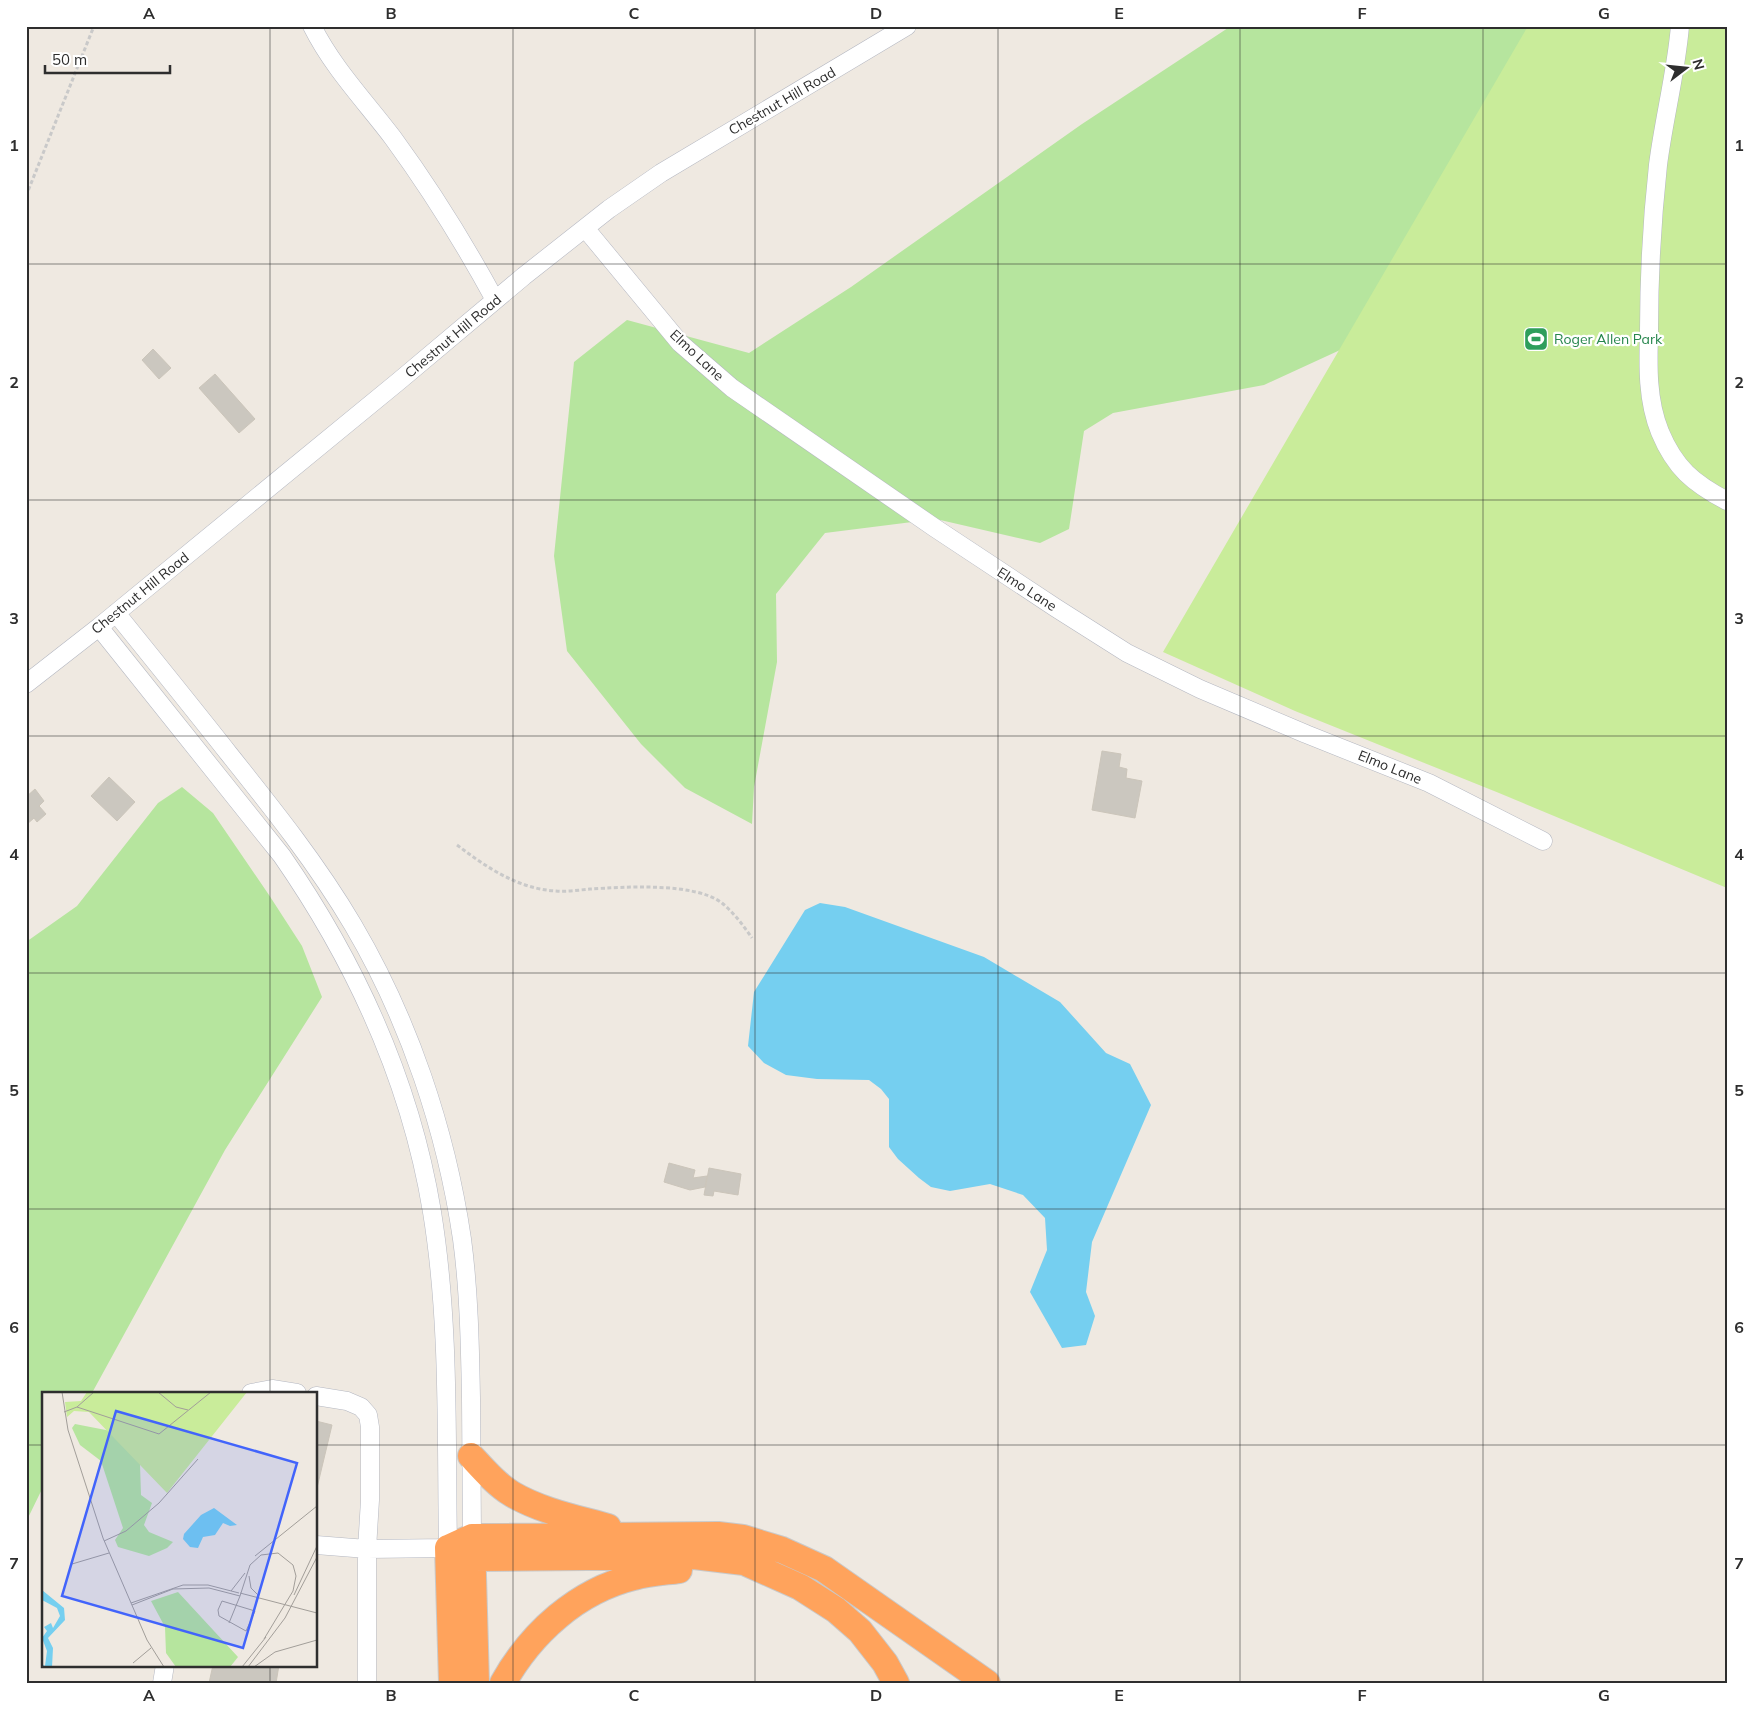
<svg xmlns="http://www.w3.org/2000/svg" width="1753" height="1709" viewBox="0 0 1753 1709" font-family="Mulish,sans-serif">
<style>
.green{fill:#b6e59e}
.pitch{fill:#c9ec9a}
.water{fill:#75cff0}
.building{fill:#cbc7bf;stroke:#cbc5ba}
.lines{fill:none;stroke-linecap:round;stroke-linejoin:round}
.minor-casing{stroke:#b4b7c1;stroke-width:19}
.highway-casing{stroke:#c9c9c9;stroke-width:28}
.path{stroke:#c9c9c9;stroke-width:3;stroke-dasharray:4 2.5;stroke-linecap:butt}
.minor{stroke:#fff;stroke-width:18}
.highway{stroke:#ffa35c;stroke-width:26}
.grid{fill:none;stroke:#2e2e2e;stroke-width:1;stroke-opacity:0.55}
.labels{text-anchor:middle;stroke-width:4.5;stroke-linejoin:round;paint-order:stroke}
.street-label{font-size:14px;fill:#2e2e2e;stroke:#fff}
.leisure-label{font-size:14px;fill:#27864d;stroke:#fff;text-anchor:start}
.inset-road{fill:none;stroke:#a29e99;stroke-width:1}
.view{fill:#4264fb;fill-opacity:0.15;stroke:#4264fb;stroke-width:2.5}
.inset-edge{fill:none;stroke:#2e2e2e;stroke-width:2.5}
.neatline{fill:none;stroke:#2e2e2e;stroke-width:2}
.grid-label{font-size:16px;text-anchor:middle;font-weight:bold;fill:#2e2e2e}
</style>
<rect width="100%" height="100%" fill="#efe9e1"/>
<path class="green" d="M1231,26h335l-215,319 -87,40 -151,28 -29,18 -15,98 -29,14 -104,-24 -111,14 -49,61 1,68 -23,125 -2,37 -67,-36 -44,-44 -74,-93 -13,-95 20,-194 53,-42 122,33 102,-66 231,-163z
M182,787l31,26 56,82 33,51 20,51 -97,153 -133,243h-48v92l-18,37v-580l51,-36 81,-103z"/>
<path class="pitch" d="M1528,26h199v862l-228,-95 -204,-82 -132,-59z"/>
<path class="water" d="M820,903l25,4 139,50 76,45 46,51 24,11 21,41 -59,137 -6,50 9,24 -9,29 -24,3 -32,-56 17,-42 -2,-32 -22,-23 -33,-11 -40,7 -19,-4 -12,-9 -21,-19 -9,-12v-48l-8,-10 -12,-9 -52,-1 -31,-4 -22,-12 -16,-17 6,-54 51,-82z"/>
<path class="building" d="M153,349l18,19 -12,11 -17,-19z
M215,374l40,45 -16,14 -40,-45z
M1102,751l19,3 -2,13 8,2 -1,9 16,3 -7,37 -43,-8z
M109,777l26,25 -18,19 -26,-25z
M35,789l9,12 -5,5 7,8 -9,8 -3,-4 -8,7v-28z
M669,1163l26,7 -2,8 14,-2 -2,11 -15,3 -26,-8z
M709,1168l32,6 -3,21 -24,-4 -1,5 -9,-1z
M316,1421l16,4 -16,67z
M213,1665h66l-3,18h-67z"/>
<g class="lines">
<defs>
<path id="minor" d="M312,26c21,42 53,75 81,112 38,52 71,105 102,162
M1680,26c-4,47 -16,92 -22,139 -6,55 -9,111 -9,166 -1,35 -2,69 11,101 15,36 33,51 67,69
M585,228l95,115 52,45 203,140 121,80 71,45 73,36 106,45 123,49 114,58
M116,613c38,47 76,94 113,141 44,55 88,110 124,171 56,95 93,205 109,314 7,52 8,106 9,159 0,46 1,93 1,139
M99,627l183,229c74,107 129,228 150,356 18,111 14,225 16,336l-81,1 -51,-4
M26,684l73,-57 300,-246 125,-105 85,-67 52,-36 246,-147
M251,1393l21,-4 25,4
M316,1396l31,5 14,6 7,8 2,12v73l-3,49v134
M162,1683l3,-18"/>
<path id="highway" d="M471,1456c13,14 25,28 41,38 29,17 64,24 96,33
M472,1540l4,143
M448,1548l24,-11 246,-2 25,3 39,12 42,19 163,114
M448,1548l25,10 221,-2 50,6 56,25 36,23 24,21 25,32 11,20
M448,1548l4,135
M503,1683c28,-50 74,-92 131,-106 14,-4 30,-5 45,-7"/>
</defs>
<use href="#minor" class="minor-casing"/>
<use href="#highway" class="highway-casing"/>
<path class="path" d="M26,196l68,-170
M457,845c29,22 61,44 99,46 11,1 23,-1 34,-2 35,-2 104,-7 132,14 12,10 21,22 30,35"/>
<use href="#minor" class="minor"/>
<use href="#highway" class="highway"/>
</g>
<path class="grid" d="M270,26v1367M513,26v1657M755,26v1657M998,26v1657M1240,26v1657M1483,26v1657M26,264h1701M26,500h1701M26,736h1701M26,973h1701M26,1209h1701M26,1445h18M316,1445h1411M270,1665v18"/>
<defs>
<symbol id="stadium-square" viewBox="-11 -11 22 22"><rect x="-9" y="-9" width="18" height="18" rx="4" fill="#2e9e5b" stroke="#fff"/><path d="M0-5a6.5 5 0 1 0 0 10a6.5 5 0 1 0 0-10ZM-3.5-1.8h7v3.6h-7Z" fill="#fff"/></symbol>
</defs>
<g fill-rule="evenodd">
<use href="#stadium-square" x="1522" y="325" width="28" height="28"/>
</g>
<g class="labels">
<g class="street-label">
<text transform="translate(782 101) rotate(-30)" y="5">Chestnut Hill Road</text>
<text transform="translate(453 336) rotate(-40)" y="5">Chestnut Hill Road</text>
<text transform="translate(697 355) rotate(43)" y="5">Elmo Lane</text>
<text transform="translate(1027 589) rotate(33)" y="5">Elmo Lane</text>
<text transform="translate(140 593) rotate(-39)" y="5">Chestnut Hill Road</text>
<text transform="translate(1390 767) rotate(22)" y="5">Elmo Lane</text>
</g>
<g class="leisure-label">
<text x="1554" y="344">Roger Allen Park</text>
</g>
</g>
<g transform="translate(42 1392)">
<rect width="275" height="275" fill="#efe9e1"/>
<path d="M33,32l41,8 24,32 1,31 11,8 -8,22 5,7 24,10 -6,6 -18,8 -31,-9 -3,-7 8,-12 -22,-67 -21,-16 -8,-17zM136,200l60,65 -8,10h-54l-10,-14 -1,-26 -14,-26z" fill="#b6e59e"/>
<path d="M45,0h160l-80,101 -78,-81 -15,-1 -7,6 -2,-15 16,-1z" fill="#c9ec9a"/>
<path d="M172,116l23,17 -7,1 -7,-3 -8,12 -12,2 -5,11 -8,-1 -7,-8 1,-5 17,-19zM0,198l22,18 1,12 -17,18 5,10 -1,19h-10v-3l3,2 2,-15 -5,-13 5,-7 -3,-4 7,-4 2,5 7,-12 -3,-8 -15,-8z" fill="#75cff0"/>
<path class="inset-road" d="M20,0l6,38 35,108 44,102 17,27M116,0l18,15 12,3M35,15l82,27 52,-42M22,20l13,-5 17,-15M62,149l22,-10 33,-28 39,-44M213,164l62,-50M30,172l37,-11M207,184l2,12 8,8M189,199l14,-18M198,201l77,20M252,203l23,-49M198,204l10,-31 11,-10 17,-2 15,12 3,11 -3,15 -29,48M180,209l33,10 -9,20 -27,-15 -1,-6zM89,211l52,-18h25l31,8M90,213l41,-16 36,-1 31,8 -11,27M91,271l18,-15M200,275l24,-30M206,275l37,-49 32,-61M212,275l21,-15 42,-12"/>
<path class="view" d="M74,19l181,52 -54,185 -181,-52z"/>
<rect width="275" height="275" class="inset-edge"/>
</g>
<rect width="1753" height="1709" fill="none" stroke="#ffffff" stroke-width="55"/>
<g transform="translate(1686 68) rotate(74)" stroke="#ffffff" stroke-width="4" paint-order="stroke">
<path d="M0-4L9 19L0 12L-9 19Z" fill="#2e2e2e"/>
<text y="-8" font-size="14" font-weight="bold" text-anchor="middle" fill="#2e2e2e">N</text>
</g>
<path d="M45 65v8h125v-8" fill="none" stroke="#2e2e2e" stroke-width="2.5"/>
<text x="52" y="65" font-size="15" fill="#2e2e2e" stroke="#ffffff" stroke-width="4" paint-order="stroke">50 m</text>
<rect x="28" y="28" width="1698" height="1654" class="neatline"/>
<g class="grid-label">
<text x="149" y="19">A</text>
<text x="391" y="19">B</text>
<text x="634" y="19">C</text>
<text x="876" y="19">D</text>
<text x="1119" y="19">E</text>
<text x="1362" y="19">F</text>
<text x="1604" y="19">G</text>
<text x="14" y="151">1</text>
<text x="1739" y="151">1</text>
<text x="14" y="388">2</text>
<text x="1739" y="388">2</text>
<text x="14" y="624">3</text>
<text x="1739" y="624">3</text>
<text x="14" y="860">4</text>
<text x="1739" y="860">4</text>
<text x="14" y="1096">5</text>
<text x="1739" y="1096">5</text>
<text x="14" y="1333">6</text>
<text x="1739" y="1333">6</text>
<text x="14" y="1569">7</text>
<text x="1739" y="1569">7</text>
<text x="149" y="1701">A</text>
<text x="391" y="1701">B</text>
<text x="634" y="1701">C</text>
<text x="876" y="1701">D</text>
<text x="1119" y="1701">E</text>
<text x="1362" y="1701">F</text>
<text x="1604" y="1701">G</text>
</g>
</svg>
